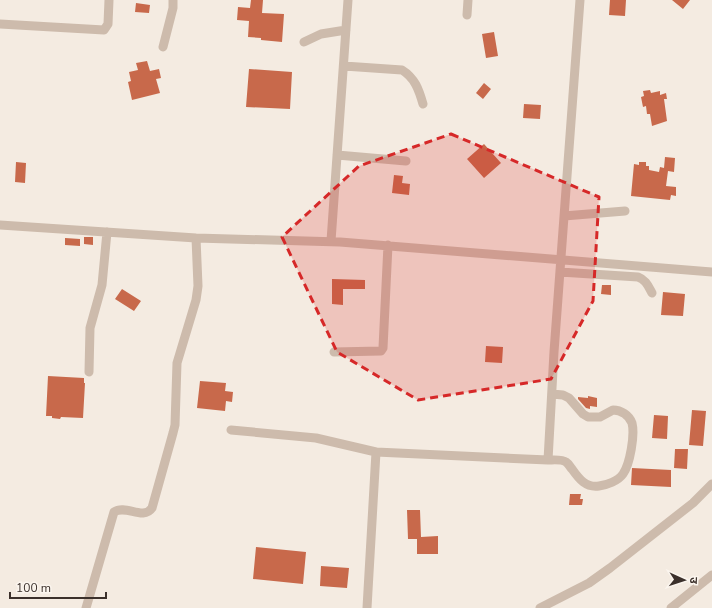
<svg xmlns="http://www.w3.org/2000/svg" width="712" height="608" viewBox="0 0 712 608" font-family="'Nunito Sans','Noto Sans Devanagari',sans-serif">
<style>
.building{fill:#c8694b}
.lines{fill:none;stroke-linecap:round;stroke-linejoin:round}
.minor{stroke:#cdbbac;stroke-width:9}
.marked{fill:#d62828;fill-opacity:0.2;stroke:#d62828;stroke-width:3;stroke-dasharray:8 5;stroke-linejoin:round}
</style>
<rect width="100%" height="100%" fill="#f4ebe1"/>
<path class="building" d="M251,0h12l-1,13 22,1 -2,28 -21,-2v-2l-13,-1 1,-16 -12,-1 1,-13 12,1z
M610,0h16l-1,16 -16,-1z
M672,0h18l-7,9z
M136,3l14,2 -1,8 -14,-1z
M494,32l4,24 -12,2 -4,-24z
M147,61l3,10 9,-2 2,9 -5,1 4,14 -28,7 -4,-18 3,-1 -2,-9 9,-2 -2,-7z
M249,69l43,3 -2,37 -44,-2z
M484,83l7,6 -8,10 -7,-6z
M650,90l1,3 9,-2v4l6,-2 1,6h-3l3,22 -15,5 -2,-12h-3l-1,-8 -3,1 -2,-10 3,-1 -1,-5z
M524,104l17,1 -1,14 -17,-1z
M484,144l17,19 -17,15 -17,-19z
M665,157l10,1 -1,14 -6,-1 -2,15 10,1v9l-5,-1 -1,5 -39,-4 3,-32 5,1v-3h7v4h3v4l10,2 1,-5 4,1z
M16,162l10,1 -1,20 -10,-1z
M394,175l9,1 -1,7 8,1 -1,11 -17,-2z
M84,237h9v8l-9,-1z
M65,238l15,1v7l-15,-1z
M332,279l33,1v9h-22v16l-11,-1z
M602,285h9v10l-10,-1z
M122,289l19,12 -7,10 -19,-12z
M663,292l22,2 -2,22 -22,-1z
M486,346l17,1 -1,16 -17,-1z
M48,376l36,2v5h1l-2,35 -22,-1 -1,2 -8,-1v-2h-6z
M200,381l26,2 -1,8 8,1 -1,10 -6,-1 -1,10 -28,-3z
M588,396l9,2v9l-7,-1v3l-4,-1 -8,-9v-2l10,1z
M692,410l14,1 -3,35 -14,-1z
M654,415l14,1 -1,23 -15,-1z
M675,449h13l-1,20 -13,-1z
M632,468l39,2v17l-40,-2z
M570,494h11l-1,5h3l-1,6h-13z
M407,510h13l1,27 17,-1v18h-21v-15h-9z
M256,547l50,5 -3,32 -50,-5z
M321,566l28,2 -2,20 -27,-2z"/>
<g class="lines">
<path class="minor" d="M467,15l1,-15
M0,24l104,6 4,-6 1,-24
M304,42l17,-8 25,-4
M163,47l10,-39v-8
M344,66l58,4c13,8 17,20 21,34
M337,155l69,6
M564,216l61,-5
M0,225l196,13 144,4 372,30
M331,241l17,-241
M560,272l78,5c8,3 10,9 14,16
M334,352l47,-1 2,-3 5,-103
M89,372l1,-44 12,-43 5,-53
M231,430l85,8 60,14
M548,460c6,0 14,-1 18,2 3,2 4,5 6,7 7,10 14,19 27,17 8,-1 19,-5 24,-12 7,-10 12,-39 9,-51 -3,-8 -11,-13 -19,-13l-13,7h-12l-5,-3 -14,-16 -6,-3 -11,-1
M86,608l28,-96c12,-8 29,9 38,-4l21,-75 2,-8 2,-62 19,-63 2,-14 -2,-48
M367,608l9,-156 172,8 6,-108 26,-352
M540,608l49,-25 21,-15 83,-65 19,-19
M671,608l41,-33"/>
</g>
<path class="marked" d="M451,134l148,63 -6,104 -42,78 -133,21 -81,-48 -55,-115 77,-71z"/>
<g transform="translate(684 580) rotate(93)" stroke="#fbf5ee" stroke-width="3" paint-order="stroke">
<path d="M0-3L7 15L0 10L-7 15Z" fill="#3b302b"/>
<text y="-6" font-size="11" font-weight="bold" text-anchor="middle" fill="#3b302b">उ</text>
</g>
<path d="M10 592v6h96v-6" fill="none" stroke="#3b302b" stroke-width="2"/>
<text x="16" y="592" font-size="12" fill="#3b302b" stroke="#fbf5ee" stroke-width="3" paint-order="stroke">100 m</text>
</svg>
